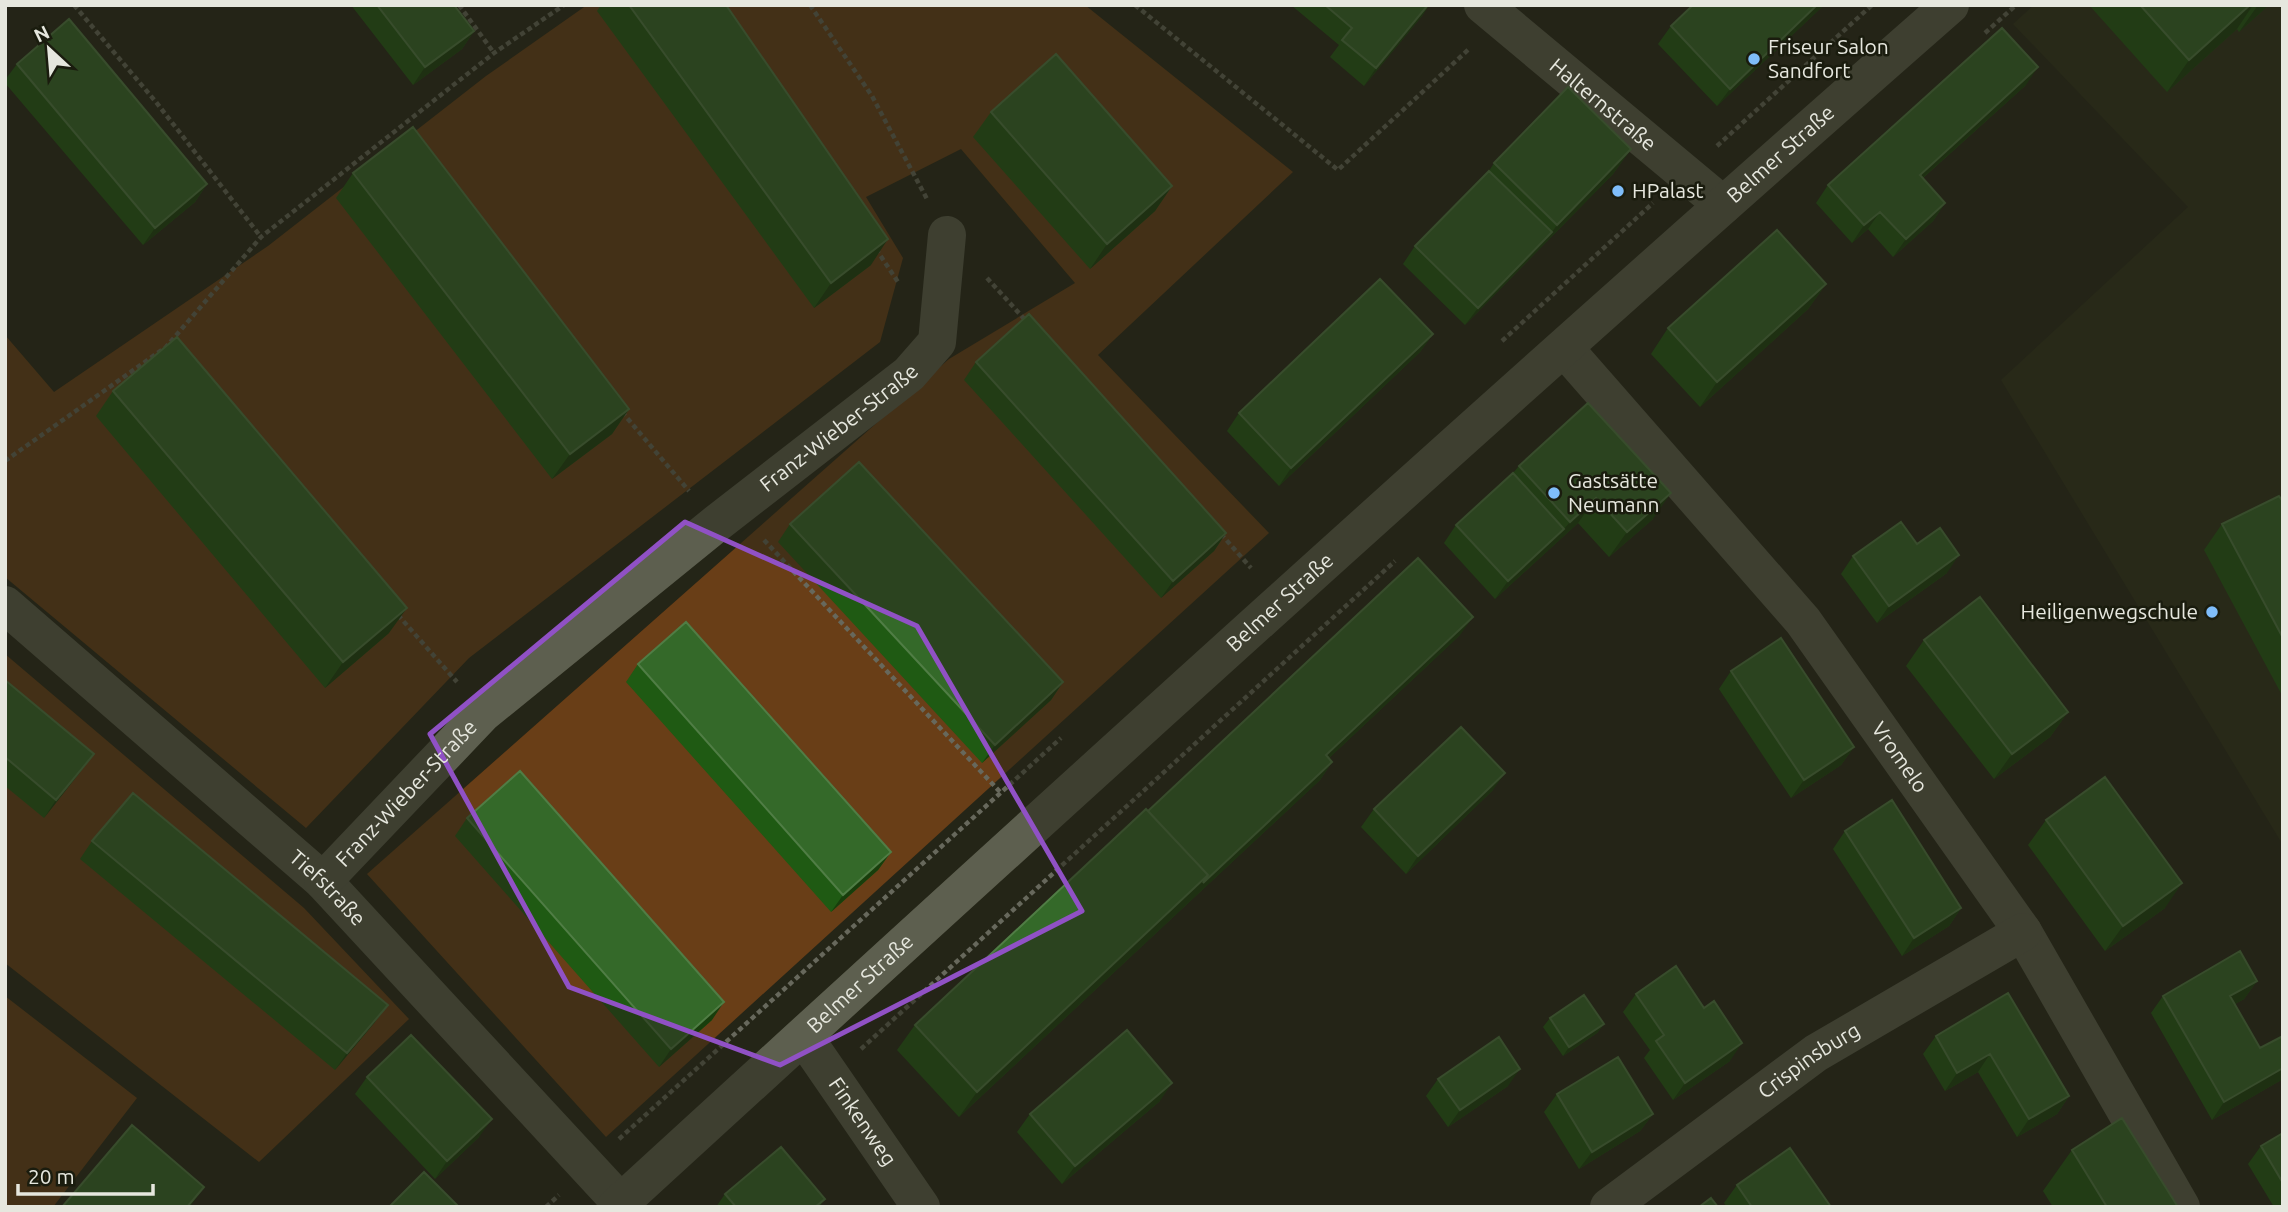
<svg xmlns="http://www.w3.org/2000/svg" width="2288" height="1212" viewBox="0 0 2288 1212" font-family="Ubuntu,sans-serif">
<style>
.built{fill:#2d2f1a}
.green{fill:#693e17}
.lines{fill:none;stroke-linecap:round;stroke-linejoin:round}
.path{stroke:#67685c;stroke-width:4.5;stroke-dasharray:5 3.5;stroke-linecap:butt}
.street{stroke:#5d5f4f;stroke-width:38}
.secondary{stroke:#5d5f4f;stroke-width:38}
.wall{fill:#1f5a13}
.shaded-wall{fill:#183e0c}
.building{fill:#346929;stroke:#507d45;stroke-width:2}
.marked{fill:none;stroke:#9051c5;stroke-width:5;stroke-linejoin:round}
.poi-dot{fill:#7fbdfa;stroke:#1a1c0e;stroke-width:2.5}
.labels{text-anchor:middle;stroke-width:5;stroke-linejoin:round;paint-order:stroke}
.poi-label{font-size:21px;fill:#e6e7de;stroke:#1a1c0e;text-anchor:start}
.street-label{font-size:21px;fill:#e6e7de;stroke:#1a1c0e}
</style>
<rect width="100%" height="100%" fill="#242517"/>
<path class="built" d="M2034,5h249v840l-282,-465 187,-173 -175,-183z"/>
<path class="green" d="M587,5h498l208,167 -195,183 171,178 -663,604 -239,-263 582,-515 126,-76 -114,-134 -95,48 37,61 -23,84 -411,316 -163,170 -301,-251v-242l49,57 214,-146 218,-170z
M5,654l299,254 105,111 -150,143 -254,-199z
M5,996l132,102 -84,109h-48z"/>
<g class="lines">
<path class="path" d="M74,5l82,97 105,135
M459,5l35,48
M810,5l62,91 55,103
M1135,5l203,165 131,-121
M1985,33l31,-28
M1717,146l155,-141
M876,249l22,33
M987,278l41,45
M1502,341l151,-138
M622,412l67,79
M5,461l161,-114 95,-110 233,-184 70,-48
M1221,534l30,34
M764,540l237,253
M398,615l59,67
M861,1049l534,-488
M619,1139l442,-401
M546,1207l13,-12"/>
<g class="street">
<path id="s1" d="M1483,5l240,200"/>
<path id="s2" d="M1564,348l239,273 220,311 158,275"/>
<path id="s3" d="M5,605l318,276 298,322"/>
<path id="s4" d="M323,881l160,-168 234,-190 192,-149 28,-32 10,-107"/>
<path id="s5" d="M804,1037l117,170"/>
<path id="s6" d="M1609,1207l207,-154 207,-121"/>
</g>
<path class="secondary" id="s7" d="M616,1207c441,-404 884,-807 1334,-1202"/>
</g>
<path class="wall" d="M351,5h103l20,26 -12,18 -49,36z
M601,5h125l145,260 -57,43 -217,-297z
M1291,5h138l-7,11 -58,70 -34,-29 9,-12z
M1824,5l-107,101 -59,-62 13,-18z
M2089,5h180l-30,27 -2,-3 -70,63z
M17,64l190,120 -12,18 -52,43 -138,-162v-3z
M2026,85l-103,93 22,25 -12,18 -40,36 -25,-28 -16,14 -36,-40 12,-18z
M991,112l181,74 -17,25 -65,58 -117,-132z
M1631,149l-18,25 -148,151 -62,-61 12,-18 74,-75 5,-8z
M353,173l276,236 -17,25 -60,45 -216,-281z
M1826,284l-18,25 -108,98 -49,-53 17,-26z
M1433,334l-13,18 -141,134 -52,-55 12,-18z
M976,362l250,171 -12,18 -53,47 -197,-218z
M113,391l276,242 -64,55 -229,-272z
M1519,466l134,53 -44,38 -31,-34 -83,76 -51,-56 12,-18 57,-52z
M2283,502v195l-79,-147 18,-26z
M790,524l273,158 -12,18 -69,63 -204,-221z
M1917,544l30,29 -70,50 -36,-49 12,-18z
M1460,635l-131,123 3,4 -12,18 -361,337 -62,-67 18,-25 233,-214z
M1924,640l144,72 -18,25 -56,42 -88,-113z
M638,664l253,188 -13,18 -47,42 -205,-230z
M1731,671l123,76 -13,18 -50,33 -72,-109z
M5,680l89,74 -13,17 -37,47 -39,-32z
M1493,790l-87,84 -45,-47 13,-18z
M467,818l245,202 -53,47 -204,-231z
M2046,820l119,88 -60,43 -77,-106z
M1845,831l116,77 -12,18 -47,30 -69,-107z
M92,841l283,181 -40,48 -255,-211z
M2257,981l-13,18 -9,5 25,44 23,-12v43l-71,41 -61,-107 12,-17z
M2008,993l61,103 -12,18 -40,23 -39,-65 -33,19 -22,-37 13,-18z
M1636,994l94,67 -57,39 -29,-42 6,-8 -27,-38z
M1550,1018l54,6 -7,9 -34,23 -20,-29z
M367,1077l112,60 -44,42 -80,-85z
M1438,1079l70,7 -60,41 -22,-31z
M1557,1094l96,20 -13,17 -61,38 -35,-57z
M1160,1101l-98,83 -45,-52 13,-18z
M2283,1133v74h-9l-26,-43 13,-18z
M2072,1150l106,57h-125l-10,-16z
M1737,1185l94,22h-104l-3,-4z
M725,1194l100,5 -6,8h-103z"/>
<path class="shaded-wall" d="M1428,5l-6,11 -58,70 12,-18z
M1817,5h7l-107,101 13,-17z
M2250,5h3l-16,24 -70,63 22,-32z
M2258,5h11l-30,27z
M474,31l-12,18 -49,36 12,-18z
M2038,67l-12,18 -119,107 13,-17z
M1631,149l-18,25 -148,151 13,-17 74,-76 5,-7z
M207,184l-12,18 -52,43 12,-17z
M1172,186l-17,25 -65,58 17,-25z
M1945,203l-12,18 -40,36 13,-18z
M1880,212l-12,17 -16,14 12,-18z
M888,239l-17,26 -57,43 17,-25z
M1826,284l-18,25 -108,98 17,-25z
M1433,334l-13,18 -141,134 12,-18z
M629,409l-17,25 -60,45 18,-25z
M1671,493l-18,26 -44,38 18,-25z
M1596,498l-18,25 -83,76 13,-18 56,-52 6,-7z
M1226,533l-12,18 -53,47 12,-17z
M1959,555l-12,18 -70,50 12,-17z
M407,608l-18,25 -64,55 18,-26z
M1473,617l-13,18 -147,138 13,-18z
M1063,682l-12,18 -69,63 13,-18z
M2068,712l-18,25 -56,42 18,-25z
M1854,747l-13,18 -50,33 13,-18z
M94,754l-13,17 -37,47 12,-18z
M1332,762l-12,18 -361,337 18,-25 231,-217z
M1505,773l-12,17 -87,84 12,-18z
M891,852l-13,18 -47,42 12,-17z
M2182,883l-17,25 -60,43 18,-25z
M1961,908l-12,18 -47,30 12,-18z
M2257,981l-13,18 -26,15 12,-18z
M724,1002l-12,18 -53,47 12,-18z
M388,1005l-13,17 -40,48 12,-17z
M1604,1024l-7,9 -34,23 6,-9z
M1742,1043l-12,18 -57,39 12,-17z
M1990,1054l-12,18 -33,19 12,-18z
M2283,1068v11l-71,41 12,-18z
M1520,1069l-12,17 -60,41 12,-17z
M1172,1083l-12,18 -98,83 13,-18z
M2069,1096l-12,18 -40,23 12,-18z
M1653,1114l-13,17 -61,38 13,-17z
M492,1119l-13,18 -44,42 12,-18z
M204,1187l-14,20h-3z"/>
<path class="building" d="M377,5h77l20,26 -49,36z
M629,5h97l162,234 -57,44z
M1325,5h103l-52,63 -34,-28 10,-12z
M1693,5h124l-87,84 -59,-63z
M2140,5h110l-61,55z
M69,19l138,165 -52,44 -138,-164z
M2002,28l36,39 -118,108 25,28 -39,36 -26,-27 -16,13 -36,-40z
M1056,54l116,132 -65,58 -116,-132z
M1568,87l63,62 -74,76 -63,-62z
M413,127l216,282 -59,45 -217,-281z
M1489,171l63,61 -74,76 -63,-62z
M1777,230l49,54 -109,98 -49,-54z
M1380,279l53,55 -142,134 -52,-55z
M1029,314l197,219 -53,48 -197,-219z
M177,337l230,271 -64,54 -230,-271z
M1588,403l83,90 -44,39 -31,-34 -26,24 -51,-56z
M859,462l204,220 -68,63 -205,-221z
M1513,473l51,56 -56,52 -52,-56z
M2279,496l4,6v136l-61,-114z
M1901,522l16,22 23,-16 19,27 -70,51 -36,-50z
M1418,558l55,59 -147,138 6,7 -129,121 5,-8 -60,-64z
M1980,597l88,115 -56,42 -88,-114z
M686,622l205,230 -48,43 -205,-231z
M1781,638l73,109 -50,33 -73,-109z
M5,680l89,74 -38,46 -51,-43z
M1461,727l44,46 -87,83 -44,-47z
M520,771l204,231 -53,47 -204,-231z
M2105,777l77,106 -59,43 -77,-106z
M133,793l255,212 -41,48 -255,-212z
M1892,800l69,108 -47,30 -69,-107z
M1146,809l62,66 -231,217 -62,-67z
M2240,951l17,30 -27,15 30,52 23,-12v32l-59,34 -61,-106z
M1676,966l28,42 10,-7 28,42 -57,40 -29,-42 8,-6 -28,-41z
M2008,993l61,103 -40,23 -39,-65 -33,19 -21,-37z
M1584,995l20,29 -35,23 -19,-29z
M1127,1030l45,53 -97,83 -45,-52z
M411,1035l81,84 -45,42 -80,-84z
M1499,1037l21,32 -60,41 -22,-31z
M1618,1057l35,57 -61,38 -35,-58z
M2122,1118l56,89h-71l-35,-57z
M132,1125l72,62 -17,20h-125z
M2283,1133v50l-22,-37z
M781,1147l44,52 -10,8h-79l-11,-13z
M1790,1148l41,59h-79l-15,-22z
M424,1172l35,35h-70z
M1711,1198l7,9h-19z"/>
<path d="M0 0H2288V1212H0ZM685,522l232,104 165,285 -302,154 -211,-78 -139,-253z" fill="#242517" fill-opacity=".55" fill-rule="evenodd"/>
<path class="marked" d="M685,522l232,104 165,285 -302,154 -211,-78 -139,-253z"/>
<g class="poi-dot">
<circle cx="1754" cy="59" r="7"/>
<circle cx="1618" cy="191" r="7"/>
<circle cx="1554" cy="493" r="7"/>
<circle cx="2212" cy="612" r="7"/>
</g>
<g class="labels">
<g class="poi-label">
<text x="1768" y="54">Friseur Salon<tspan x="1768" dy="24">Sandfort</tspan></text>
<text x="1632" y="198">HPalast</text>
<text x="1568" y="488">Gastsätte<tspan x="1568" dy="24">Neumann</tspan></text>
<text x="2198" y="619" text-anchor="end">Heiligenwegschule</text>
</g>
<g class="street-label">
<text dy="7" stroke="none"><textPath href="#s1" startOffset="156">Halternstraße</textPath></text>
<text dy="7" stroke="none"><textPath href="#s7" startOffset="1570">Belmer Straße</textPath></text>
<text dy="7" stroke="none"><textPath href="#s4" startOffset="688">Franz-Wieber-Straße</textPath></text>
<text dy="7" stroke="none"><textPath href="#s7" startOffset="898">Belmer Straße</textPath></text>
<text dy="7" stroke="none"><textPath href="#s2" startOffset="530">Vromelo</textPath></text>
<text dy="7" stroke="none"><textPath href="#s4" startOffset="121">Franz-Wieber-Straße</textPath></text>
<text dy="7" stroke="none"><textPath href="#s3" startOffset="429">Tiefstraße</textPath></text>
<text dy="7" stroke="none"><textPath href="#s7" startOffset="331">Belmer Straße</textPath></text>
<text dy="7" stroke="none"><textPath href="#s6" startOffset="248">Crispinsburg</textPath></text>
<text dy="7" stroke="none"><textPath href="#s5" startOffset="103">Finkenweg</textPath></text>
</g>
</g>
<rect width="2288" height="1212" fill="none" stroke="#e6e7de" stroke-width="14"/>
<g transform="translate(49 49) rotate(334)" stroke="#1a1c0e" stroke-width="5" paint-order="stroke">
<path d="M0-5L12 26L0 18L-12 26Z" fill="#e6e7de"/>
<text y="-10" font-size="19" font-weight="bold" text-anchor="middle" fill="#e6e7de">N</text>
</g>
<path d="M18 1184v10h135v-10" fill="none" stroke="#e6e7de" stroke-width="3.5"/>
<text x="28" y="1184" font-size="21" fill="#e6e7de" stroke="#1a1c0e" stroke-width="5" paint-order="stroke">20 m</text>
</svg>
